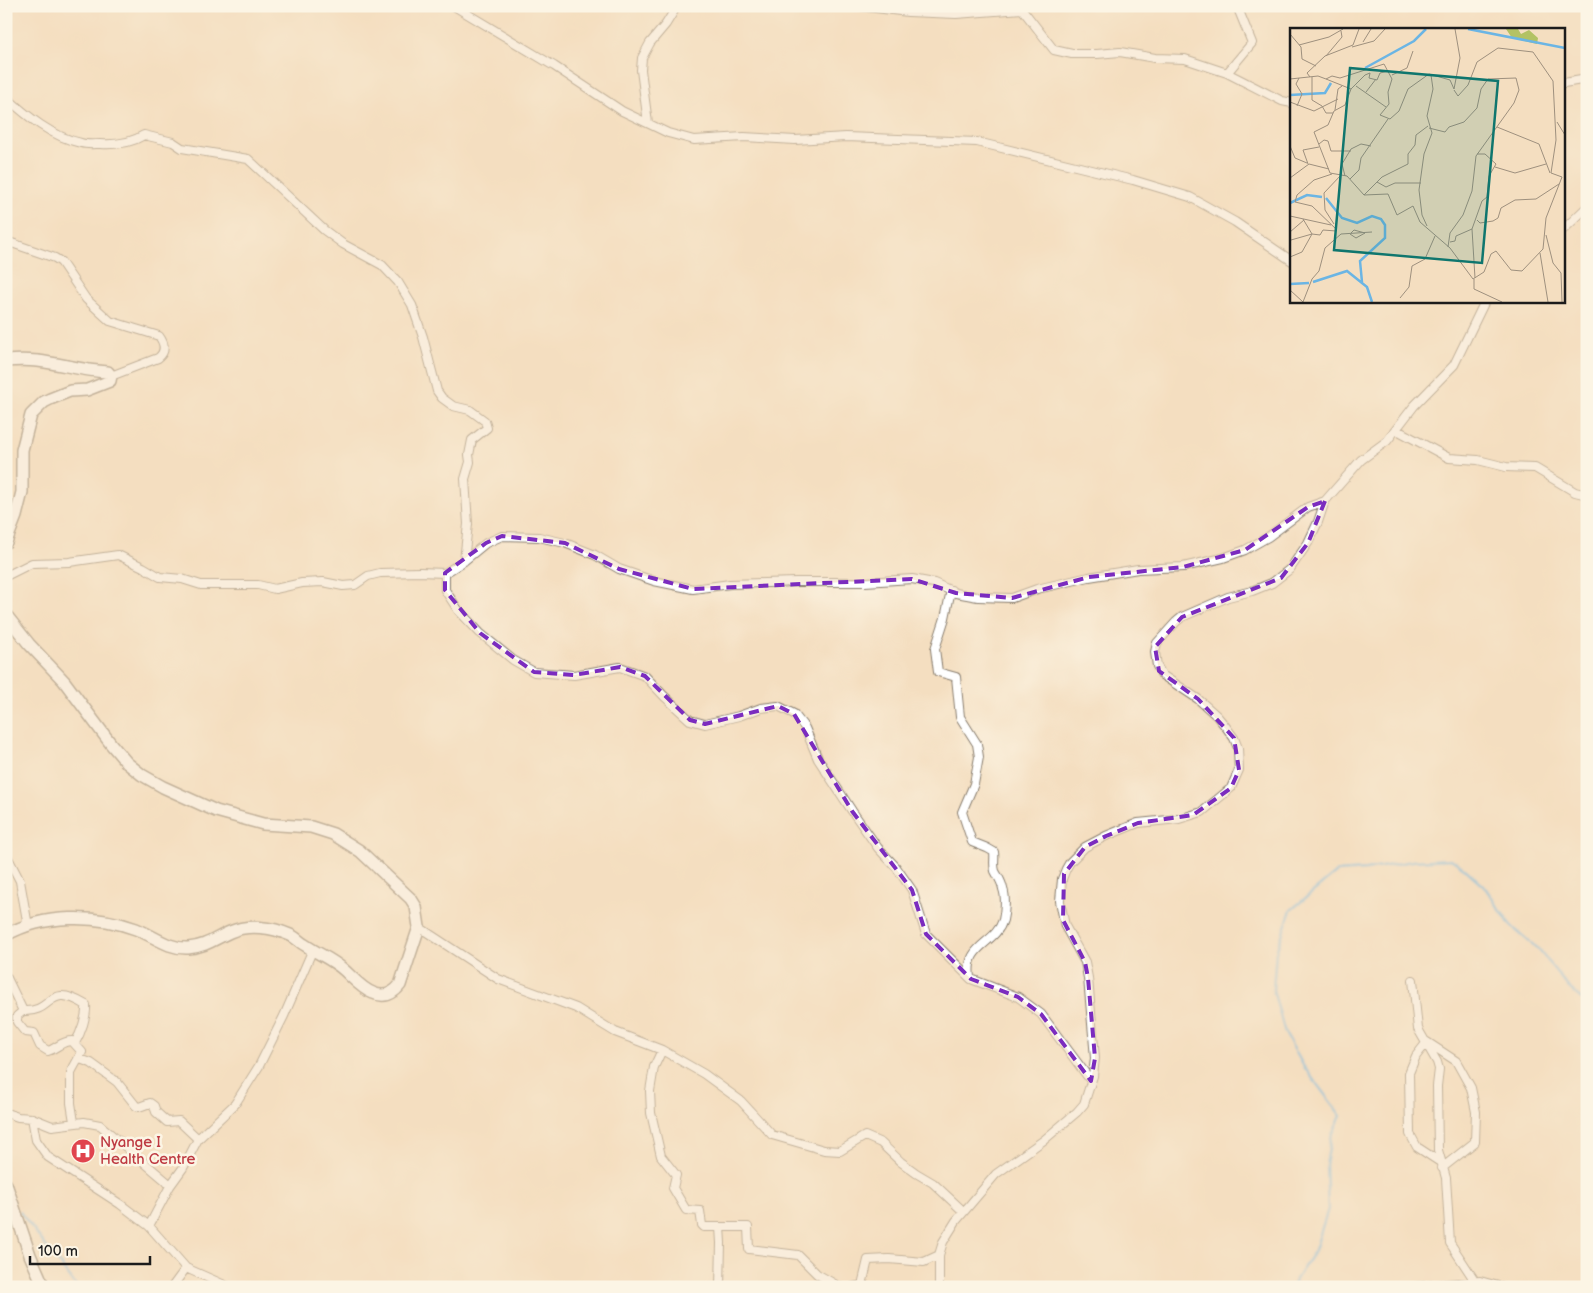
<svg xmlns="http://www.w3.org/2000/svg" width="1593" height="1293" viewBox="0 0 1593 1293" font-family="'Balsamiq Sans',sans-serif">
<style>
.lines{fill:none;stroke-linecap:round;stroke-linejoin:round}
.stream{stroke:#6bb5e4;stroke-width:2.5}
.street-casing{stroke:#887d6e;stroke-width:10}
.secondary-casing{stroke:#887d6e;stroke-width:14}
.street{stroke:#fff;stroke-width:8}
.secondary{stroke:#fff;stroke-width:11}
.marked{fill:none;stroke:#7b2cbf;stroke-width:4;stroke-dasharray:10 6;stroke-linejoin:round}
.labels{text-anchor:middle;stroke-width:5;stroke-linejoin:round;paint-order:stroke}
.health-label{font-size:15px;fill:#be3a42;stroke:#fcf5e5;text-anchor:start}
.inset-river{fill:none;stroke:#6bb5e4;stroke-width:2.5}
.inset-road{fill:none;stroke:#9e907e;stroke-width:1}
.view{fill:#0f766e;fill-opacity:0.15;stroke:#0f766e;stroke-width:2.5}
.inset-edge{fill:none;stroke:#1c1c1c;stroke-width:2.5}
</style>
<rect width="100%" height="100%" fill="#fcf5e5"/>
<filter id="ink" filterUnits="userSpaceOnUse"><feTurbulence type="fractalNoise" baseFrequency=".02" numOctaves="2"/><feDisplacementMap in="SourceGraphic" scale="10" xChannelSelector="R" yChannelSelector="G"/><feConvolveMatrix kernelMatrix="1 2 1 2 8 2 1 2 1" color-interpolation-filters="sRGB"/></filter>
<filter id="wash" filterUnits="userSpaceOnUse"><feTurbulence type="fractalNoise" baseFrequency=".0096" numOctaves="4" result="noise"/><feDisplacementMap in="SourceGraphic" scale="20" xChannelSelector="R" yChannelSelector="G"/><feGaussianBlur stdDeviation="1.12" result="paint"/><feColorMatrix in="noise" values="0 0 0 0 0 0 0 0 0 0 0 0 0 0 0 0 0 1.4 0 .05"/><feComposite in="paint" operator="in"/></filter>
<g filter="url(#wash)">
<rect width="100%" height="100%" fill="#f4dec0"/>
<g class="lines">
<path class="stream" d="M20,1212l57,75
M1291,1287l24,-37 13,-41 -2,-44 5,-28 10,-21 -37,-49 -19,-34 -12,-43 3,-38 15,-42 46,-38 29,-2 46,-9 39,-2 13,9 20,18 27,40 28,24 29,37 19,17"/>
</g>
</g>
<g filter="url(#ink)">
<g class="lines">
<defs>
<path id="street" d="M454,6l100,60 68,45 46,22 26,7 50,-3 51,3 51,-3 131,5 156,38 57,17 45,25 57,39
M859,6l49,6 48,2 66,-5 32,41 18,4h25l23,-2 35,6 30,1 42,14 55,28 10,2
M1227,73l25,-30 -15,-37
M1564,83l23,-4
M6,97c21,19 46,40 75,46 6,2 13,1 19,1 15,1 31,-1 44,-9l29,7 9,6 66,11 76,71 19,14 39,21 16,17 14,23 11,32 14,54 5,7 11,8 17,4 15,11 2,7 -15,12 -3,15 1,7 -5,17 3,45 -4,37
M648,123l-7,-53 1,-12 8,-15 16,-19 11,-18
M1564,229l23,-22
M6,241l49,17 6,4 25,37 24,22 49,15c6,8 7,16 -1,22l-47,18
M1397,430l52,28 29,2 28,7 29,1 40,24 12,3
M445,573v17l13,20 22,23 33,27 21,12 40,3 46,-8 25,9 19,20 26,24 15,4 34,-8 22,-8 17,-2 16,8 11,14 13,31 34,52 26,37 18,19 16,23 14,44 45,45 47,18 23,17 50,67
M6,576l26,-13 37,-1 49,-7 25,12 17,10 22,2 19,6h57l17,4 27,-6 21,-1 20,4 12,-1 13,-9 12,-3 40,-1 25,1 19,-12 22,-18 16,-7 37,1 26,6 30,12 24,14 35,12 39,8 37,-5 66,-2h69l47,-3 22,4 22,10 22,4 34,1 25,-9 52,-12 49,-8 45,-2 40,-9 22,-8 23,-13 40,-30 17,-6
M951,590l-6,28 -10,31 3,23 18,5 4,40 17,27 2,13 -5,27 -12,28 10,30 15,6 7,4c1,6 -1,13 1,19 3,6 7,11 8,18 3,8 2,22 0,31 -8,25 -38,24 -33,57
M6,854l14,27 8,45
M419,927l79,52 78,29 39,24 47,18 42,24 37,27 31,34 52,15 16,1 25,-15 16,7 20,19 15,11 17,10 30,28
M6,976l17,35 -6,5v6l8,10 9,1 6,13 8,5c10,-3 13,-10 24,-10l10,11 -11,20v31l3,19
M1413,980l5,49 19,33 2,7 -2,17 1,64 8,28 4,65 25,38
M23,1011c32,2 23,-30 63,-6 1,11 -5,28 -11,38
M662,1050l-8,17 -4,24 1,22 10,43 15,19 -3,13 13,22 14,1 2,14 2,2h44l1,22 49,6 19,19 23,13
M80,1059l11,4 26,19 19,24 3,1 11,-4 4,3 2,6 11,10 12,-1 19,18
M6,1113l12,4 14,1
M1440,1162l-23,-15 -7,-13 -1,-61 7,-17 11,-14 29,19 15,27 5,24 -1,30 -33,26
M170,1186l-4,-5 -66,-56 -16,-3 -32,4 -20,-8 4,22 12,17 72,47 29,22 37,42
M149,1226l21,-40 13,-18 15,-29 37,-35 24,-38 25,-50 29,-67
M172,1287l14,-19 43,19
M720,1287l1,-44 -1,-16
M853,1287l9,-2 6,-25 21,-1 35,3 15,-7
M939,1287v-32l4,-13 13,-21 40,-47 48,-34 33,-28 7,-8 9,-28 2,-18 -7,-80 -3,-16 -20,-36 -5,-25 2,-22 4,-10 4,-7 15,-15 21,-11 32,-13 41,-4 23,-7 29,-24 8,-18 -1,-22 -4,-10 -8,-11 -9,-11 -19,-17 -36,-24 -5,-9 -2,-14 2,-9 19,-21 6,-5 46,-20 24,-6 20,-8 18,-14 18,-26 10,-21 7,-21 36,-41 26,-19 27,-35 40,-41 31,-64
M1414,1287l66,-6 22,6"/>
<path id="secondary" d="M6,361c11,-1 21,-1 32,0 24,3 46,10 70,11l3,4 -1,5 -23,9 -17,1 -20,8 -6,3 -13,13 -9,35v42l-6,24 -10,26
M6,615l23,29 35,37 47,63 16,19 15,12 21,12 53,24 47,13 48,3 22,7 27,17 51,48 5,8 3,20 -19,58c-7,9 -16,13 -27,8 -11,-4 -20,-15 -29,-23 -12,-11 -26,-16 -39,-25 -6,-3 -9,-8 -15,-10 -18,-8 -42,-11 -60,-3 -14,6 -25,15 -42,16 -20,1 -34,-12 -52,-19 -40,-15 -93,-15 -130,6
M6,1184l24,71 14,32"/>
</defs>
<use href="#street" class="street-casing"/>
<use href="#secondary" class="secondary-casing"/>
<use href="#street" class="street"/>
<use href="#secondary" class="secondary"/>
</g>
</g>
<path d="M0 0H1593V1293H0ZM1325,501l-17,42 -27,35 -99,39 -27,30 4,24 39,28 36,39 5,32 -8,18 -38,27 -55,8 -32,13 -21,11 -21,27 -1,46 22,42 3,16 7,80 -4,23 -50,-67 -23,-17 -47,-18 -45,-45 -14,-44 -60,-79 -58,-97 -16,-8 -73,18 -15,-4 -45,-44 -25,-9 -46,8 -40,-3 -54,-39 -35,-43v-17l41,-30 16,-7 63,7 54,26 74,20 219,-10 44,14 56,5 77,-21 94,-10 62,-17 63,-43z" fill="#f4dec0" fill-opacity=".55" fill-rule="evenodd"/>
<path class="marked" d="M1325,501l-17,42 -27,35 -99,39 -27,30 4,24 39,28 36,39 5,32 -8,18 -38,27 -55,8 -32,13 -21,11 -21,27 -1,46 22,42 3,16 7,80 -4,23 -50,-67 -23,-17 -47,-18 -45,-45 -14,-44 -60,-79 -58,-97 -16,-8 -73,18 -15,-4 -45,-44 -25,-9 -46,8 -40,-3 -54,-39 -35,-43v-17l41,-30 16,-7 63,7 54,26 74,20 219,-10 44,14 56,5 77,-21 94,-10 62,-17 63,-43z"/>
<defs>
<symbol id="hospital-disc" viewBox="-11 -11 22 22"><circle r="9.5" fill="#e0444e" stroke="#fcf5e5"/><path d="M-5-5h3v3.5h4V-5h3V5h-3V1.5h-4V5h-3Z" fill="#fff"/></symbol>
</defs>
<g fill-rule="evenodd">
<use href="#hospital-disc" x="69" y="1137" width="28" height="28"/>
</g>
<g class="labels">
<g class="health-label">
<text x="100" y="1147">Nyange I<tspan x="100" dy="17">Health Centre</tspan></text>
</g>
</g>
<g transform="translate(1290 28)">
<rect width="275" height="275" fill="#f4dec0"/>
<path d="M216,1h12l3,5 8,-4 9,8 -1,6 -25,-6z" fill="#b3c264"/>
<path class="inset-river" d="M178,1l97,19M75,40l49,-27 12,-12M0,67l35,-2 6,-10M36,170l16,20 15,5 15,-7 9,3 4,6v13l-25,23 2,21M0,175l17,-8 15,2M23,254l34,-11 20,16 5,15M0,256l19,-1"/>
<path class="inset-road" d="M0,6l11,13 1,12 14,7M73,14l8,-13M9,17l30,-8 14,-8M62,19l22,-6 11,-12M36,28l16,-19 -1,-6M102,47l15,-7 6,-17M20,49l-3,-4 18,-17 28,-11 6,-16M22,49v23l10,6 4,7h7M79,50l8,2 3,-7 8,-2M0,51l28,-3 8,3 6,-3 8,2 44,-14 8,15 -4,13 1,12 -9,11 10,4 9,-8 9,-22 21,-15 21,6 4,9 6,-31 -5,-29M36,51l25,10 -6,16 -11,6 -6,14 -14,7 16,41 17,3 17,19 24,-1 9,21 16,-9 7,16 30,26 23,31 11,-7 7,-18 5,-3 15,19 11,1 21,-22 3,-31 16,-41 -11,-4 5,-33 -3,-59 -20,-29 -35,-4 -21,14 -9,23 -10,11 -4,-6M66,58l30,21M61,61l14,-14 5,-2 -1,5M76,64l10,-13M0,74l24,9 24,-12M7,78l5,-12 -6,-10 3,-6M45,82l3,-21 4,-3M267,94l8,13M207,99l42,17 11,29M139,100l16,4 4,-5 15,-5 13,-14 4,-19 7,-10 28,-1 3,12 -5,13 -38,53 -4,35 -9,24 -13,18 -2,14M29,116l5,-4 4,1 3,10h20M0,118l5,12 12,5M18,136l-5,-14 16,-3M205,139l20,6 31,-9M42,146l-18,6 -17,15 -2,7 17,4 25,24M55,148l-3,-12 9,-15 10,-5 10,2M0,150l19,-14 20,5M60,151l9,-9 2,-12 27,-39M87,154l9,5 9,-4h26M74,167l18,-18 26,-13v-10l7,-9 1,-10 12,-9M0,188l41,9M187,192l3,3 13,-2 5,-3 3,-10 14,-8 21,-1 23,-15M44,196l-9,-14 -1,-17 17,-18M137,198l-5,-11 -3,-25 5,-36 8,-21 -5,-17 6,-27 -2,-14M0,204l14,-12M60,206l6,4 9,-5 -11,-3 -3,3M256,207l7,28 8,10 1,29M1,212l21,-6 -9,-15M160,214l5,-1 1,-5 16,-7M250,225l8,49M0,229l12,-5 10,-18 8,1 3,-5 13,1M185,250l-3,-49 10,-28 5,-4 2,-21 7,-12 -11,-10h-8M184,251v10l28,13M0,262l13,12M110,270l9,-11 3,-21 13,-7 10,-23M13,274l9,-23 7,-8 6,-23 16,-14 31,-2"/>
<path class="view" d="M60,40l148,13 -16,182 -148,-13z"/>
<rect width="275" height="275" class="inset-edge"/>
</g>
<rect width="1593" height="1293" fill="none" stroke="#fcf5e5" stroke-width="25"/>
<path d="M30 1256v8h120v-8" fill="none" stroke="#1c1c1c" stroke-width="2.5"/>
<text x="38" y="1256" font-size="15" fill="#1c1c1c" stroke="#fcf5e5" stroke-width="4" paint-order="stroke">100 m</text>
</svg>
